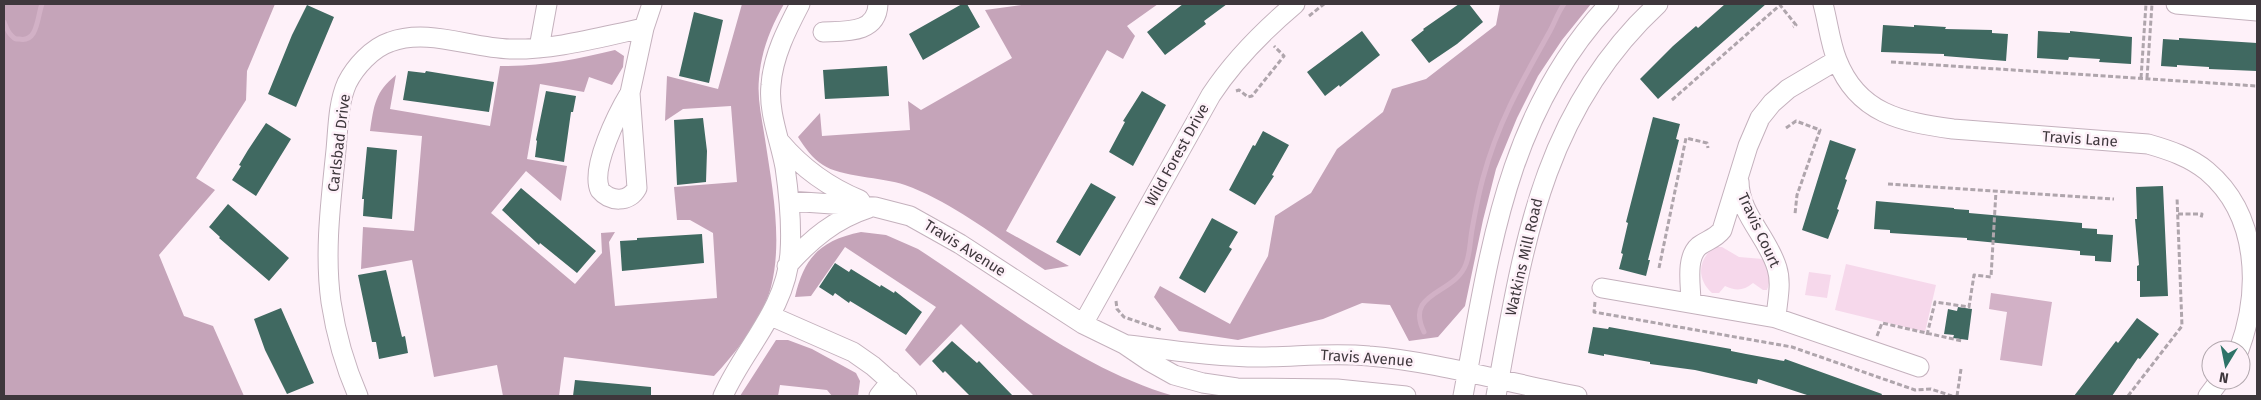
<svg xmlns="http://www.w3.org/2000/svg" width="2261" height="400" viewBox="0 0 2261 400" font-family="'Fira Sans',sans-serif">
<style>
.green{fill:#f6d8eb}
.forest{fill:#c5a4b9}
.water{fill:#d2b1c6}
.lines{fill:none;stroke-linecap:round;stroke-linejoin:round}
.stream{stroke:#d2b1c6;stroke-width:5}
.building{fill:#406961}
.minor-casing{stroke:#c4b1bd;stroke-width:21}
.path{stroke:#afa5ac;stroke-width:3;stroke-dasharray:5 2.5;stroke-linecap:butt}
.minor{stroke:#fff;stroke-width:19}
.labels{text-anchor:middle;stroke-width:5;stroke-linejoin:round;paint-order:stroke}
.street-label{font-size:15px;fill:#3e373c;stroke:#fef1f9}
</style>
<rect width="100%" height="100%" fill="#fef1f9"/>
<path class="green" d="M1715,247h7l17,10 24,2c8,8 8,21 4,31h-4l-10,-7c-10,8 -17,8 -28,3l-6,7h-7c-16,-14 -14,-35 3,-46z
M1846,264l90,21 -11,47 -90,-22z
M1809,272l22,3 -4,23 -22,-3z"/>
<path class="forest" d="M4,4h271l-28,67 -1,29 -50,78 19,12 -56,65 25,61 29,10 31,70h-240z
M742,4h42c-13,23 -23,47 -25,75 -2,20 3,40 6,60 7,47 18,101 6,148 -9,33 -34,64 -57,89l-150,-19 -5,39h-56l-6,-31 -63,12 -22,-117 -51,9 2,-42 51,4 8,-95 -52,-5c4,-26 5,-39 26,-56l-6,34 100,17 10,-60c43,0 74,-6 115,-16l9,6 -1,11 -11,18 -23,-8 -5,15 -44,-8 -13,75 40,7 -6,35 -35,-30 -35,42 84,71 27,-31 -1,-20 14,-1 -6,10 6,64 102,-8 -4,-65 -23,-13h-13l-3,-33 63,-5 -6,-76 -48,3 -18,12 2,-45 51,13z
M1029,4h129l-31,22 8,10 -12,23 -16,-9 -101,181 63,35 -24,4c-44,-29 -90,-67 -140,-85 -23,-8 -65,-8 -82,-20 -11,-7 -18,-17 -25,-28l22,-24 2,23 88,-6 -2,-29 13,9 91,-52 -27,-48z
M1500,4h91l-29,36 -24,36 -21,42 -21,51 -13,51 -18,86 -27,31 -29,4 -19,-36 -28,-2 -39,16 -85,21 -59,-9 -25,-34 6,-11 70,38 38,-68 7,-40 36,-23 26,-44 46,-37 9,-23 34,-10 70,-54z
M861,232l25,3 32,14c82,53 160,119 256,147h-140l-73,-72 -41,42 -15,-16 31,-43 -91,-60 -34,49 -16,1c9,-40 26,-57 66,-65z
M776,340h12l24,9 44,24 4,8 -2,15h-26l-5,-6 -47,-5 -2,11h-38z"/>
<path class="water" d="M1991,293l61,9 -10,64 -42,-6 7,-48 -18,-3z"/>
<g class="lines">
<path class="stream" d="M4,22c2,5 4,11 8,14 3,3 3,3 7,3 19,4 18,-22 23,-35
M1424,332c-20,-41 31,-37 42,-68 4,-10 4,-23 6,-34 3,-17 6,-34 11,-52 15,-56 39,-97 67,-147 5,-9 8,-19 14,-27"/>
</g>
<path class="building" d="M962,4h5l13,23 -57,33 -14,-26z
M1183,4h44l-23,17 2,3 -41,31 -18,-23z
M1459,4h10l14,18 -26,22 -28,19 -18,-23 13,-10 -1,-1z
M1725,4h41l-108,95 -18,-20 33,-33 23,-20 2,2z
M307,5l27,12 -38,90 -28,-13 24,-59z
M694,12l29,8 -14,63 -30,-7z
M1883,25l31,2v-2l32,2 -1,2 47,1v3l16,1 -2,27 -62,-5v-2l-63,-2z
M1362,31l18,24 -40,32 -1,-2 -14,11 -18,-24z
M2038,31l32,2v-2l62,6 -1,27 -32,-2 1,-3 -16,-1 -15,-1 -1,3 -31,-2z
M2179,38l78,5v28l-48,-2v-2l-32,-2v2l-16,-1 2,-27 16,1z
M887,66l2,30 -64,3 -2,-29z
M408,71l17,2 1,-2 68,11 -5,30 -86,-12z
M546,91l30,5 -3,16h-2l-7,50 -29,-5 2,-16 -1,-1z
M1142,91l24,14 -33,61 -24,-14 16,-30 -2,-1z
M1653,117l27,7 -4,15 3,1 -31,120h2l-4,16 -27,-7 4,-15 -2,-1 7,-30 -2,-1z
M703,118l4,33 -1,31 -29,3 -3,-65z
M266,123l25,16 -35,57 -24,-16 9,-14 -2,-1 9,-15z
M1263,131l26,14 -17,30 2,1 -19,29 -26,-15 24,-45 2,1z
M1830,140l26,9 -11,30 2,1 -10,29 2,1 -11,29 -26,-9z
M367,147l30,3 -5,69 -29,-3 1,-17h-2z
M1091,183l25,14 -36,59 -24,-14z
M2163,186l5,110 -28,1v-16h-3v-15l2,-1 -4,-46h2l-1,-32z
M521,188l75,63 -19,22 -37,-30 -1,2 -37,-35z
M1876,201l78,7v1l15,1v3l113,10v5l15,1v5l16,1 -2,27 -16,-1v-5l-15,-1v-4l-113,-11v-2l-77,-5v-3l-16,-1z
M228,204l61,54 -20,23 -50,-43 1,-1 -11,-10z
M1212,218l26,14 -9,15 3,2 -27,44 -26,-15z
M702,234l2,29 -82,8 -2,-30 17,-1v-2z
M835,263l14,9 2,-3 29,18 1,-2 13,8 1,-2 27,21 -16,23 -56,-34 -1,2 -14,-10 -2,3 -14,-9z
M386,270l16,67 3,-1 3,17 -29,6 -3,-17h-4l-14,-67z
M1958,307l14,2 -4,31 -15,-2 1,-3 -10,-1 4,-25 9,2z
M281,308l33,75 -27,11 -22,-44 -11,-31z
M2137,318l22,16 -19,25 -2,-1 -26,38h-38l42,-55 2,2z
M1593,327l15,2 1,-2 122,22v2l15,3 38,7 1,-2 97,35 -1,2h-71l-52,-17 -1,5 -62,-14 -45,-6v-2l-46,-8v2l-16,-3z
M952,341l25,22 2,-2 34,35h-43l-25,-25 -2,2 -11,-12z
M575,380l76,7v9h-78z"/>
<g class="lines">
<defs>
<path id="minor" d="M1823,4c5,18 7,39 14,56 21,54 65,62 116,69l195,15c21,6 42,13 59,27 52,44 54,119 32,179
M2176,4l81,7
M823,32c22,-1 54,2 55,-28
M539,48l8,-44
M630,93c-12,20 -40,75 -30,97 10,12 29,13 37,-2l-7,-95 14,-65 8,-24
M780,142c23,27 48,45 80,58
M1739,181c0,33 29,56 38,87 5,16 0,34 -1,50
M789,201l86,6 35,9 50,28 123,80 41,20 25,17 25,14 29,8 34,5 100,1 69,7
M787,266c24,-27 48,-47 82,-58
M1602,288l174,30 143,49
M1691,303c0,-17 -6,-45 8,-57 8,-6 16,-7 23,-16l26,-84 12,-28 12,-15 16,-14 49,-29
M771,316l82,36 20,14 34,30
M1083,324l128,-229c23,-35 52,-64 84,-91
M1128,345c43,5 88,12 132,12 36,0 72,-5 109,-1 70,6 138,27 208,40
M358,396c-13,-30 -22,-61 -27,-94 -7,-50 0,-102 5,-152 2,-21 2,-47 11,-67 8,-16 25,-35 43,-41 38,-14 80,6 120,7 45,1 90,-12 134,-21
M723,396c21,-48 63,-86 67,-143 2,-28 -1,-58 -5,-86 -5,-27 -17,-55 -14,-82 2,-29 16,-56 29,-81
M879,396l12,-15
M1463,396c27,-143 42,-280 146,-392
M1496,396c27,-148 45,-284 162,-392
M2208,396l12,-16"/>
</defs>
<use href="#minor" class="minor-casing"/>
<path class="path" d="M1309,16l15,-12
M1891,62l366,24
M2141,78l5,-74
M2147,78l5,-74
M1236,91l3,-1 9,7 4,-1 32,-40 -10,-10
M1672,100l108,-95 16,20 -3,2
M1786,128l10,-7 24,9 -23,65 -2,19
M1888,184l226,15
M2178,214h24l-1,4
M1659,268l27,-130 21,5 1,5
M1116,301l1,8 7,8 38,13
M1595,302l-1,10 198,35 123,43 16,-1 21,7
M1927,335l8,-33 34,5 5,-32 17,2 5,-86
M1877,336l5,-13 80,18
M1957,396l4,-27
M2128,396l54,-70 -5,-129"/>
<use href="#minor" class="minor"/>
</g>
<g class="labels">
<g class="street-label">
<text transform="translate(2080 139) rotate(4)" y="5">Travis Lane</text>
<text transform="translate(339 143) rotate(-83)" y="5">Carlsbad Drive</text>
<text transform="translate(1177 155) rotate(-61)" y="5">Wild Forest Drive</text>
<text transform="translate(1759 230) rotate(65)" y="5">Travis Court</text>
<text transform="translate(965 248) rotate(32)" y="5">Travis Avenue</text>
<text transform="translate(1524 257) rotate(-77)" y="5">Watkins Mill Road</text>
<text transform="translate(1367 358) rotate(4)" y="5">Travis Avenue</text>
</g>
</g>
<rect width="2261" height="400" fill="none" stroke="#3e373c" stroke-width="10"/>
<g transform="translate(2226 365) rotate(190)"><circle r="24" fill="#fef1f9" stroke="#b1a7ad"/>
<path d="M0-4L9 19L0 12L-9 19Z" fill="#2e7368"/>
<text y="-8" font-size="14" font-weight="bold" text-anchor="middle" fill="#3e373c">N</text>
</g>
</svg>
